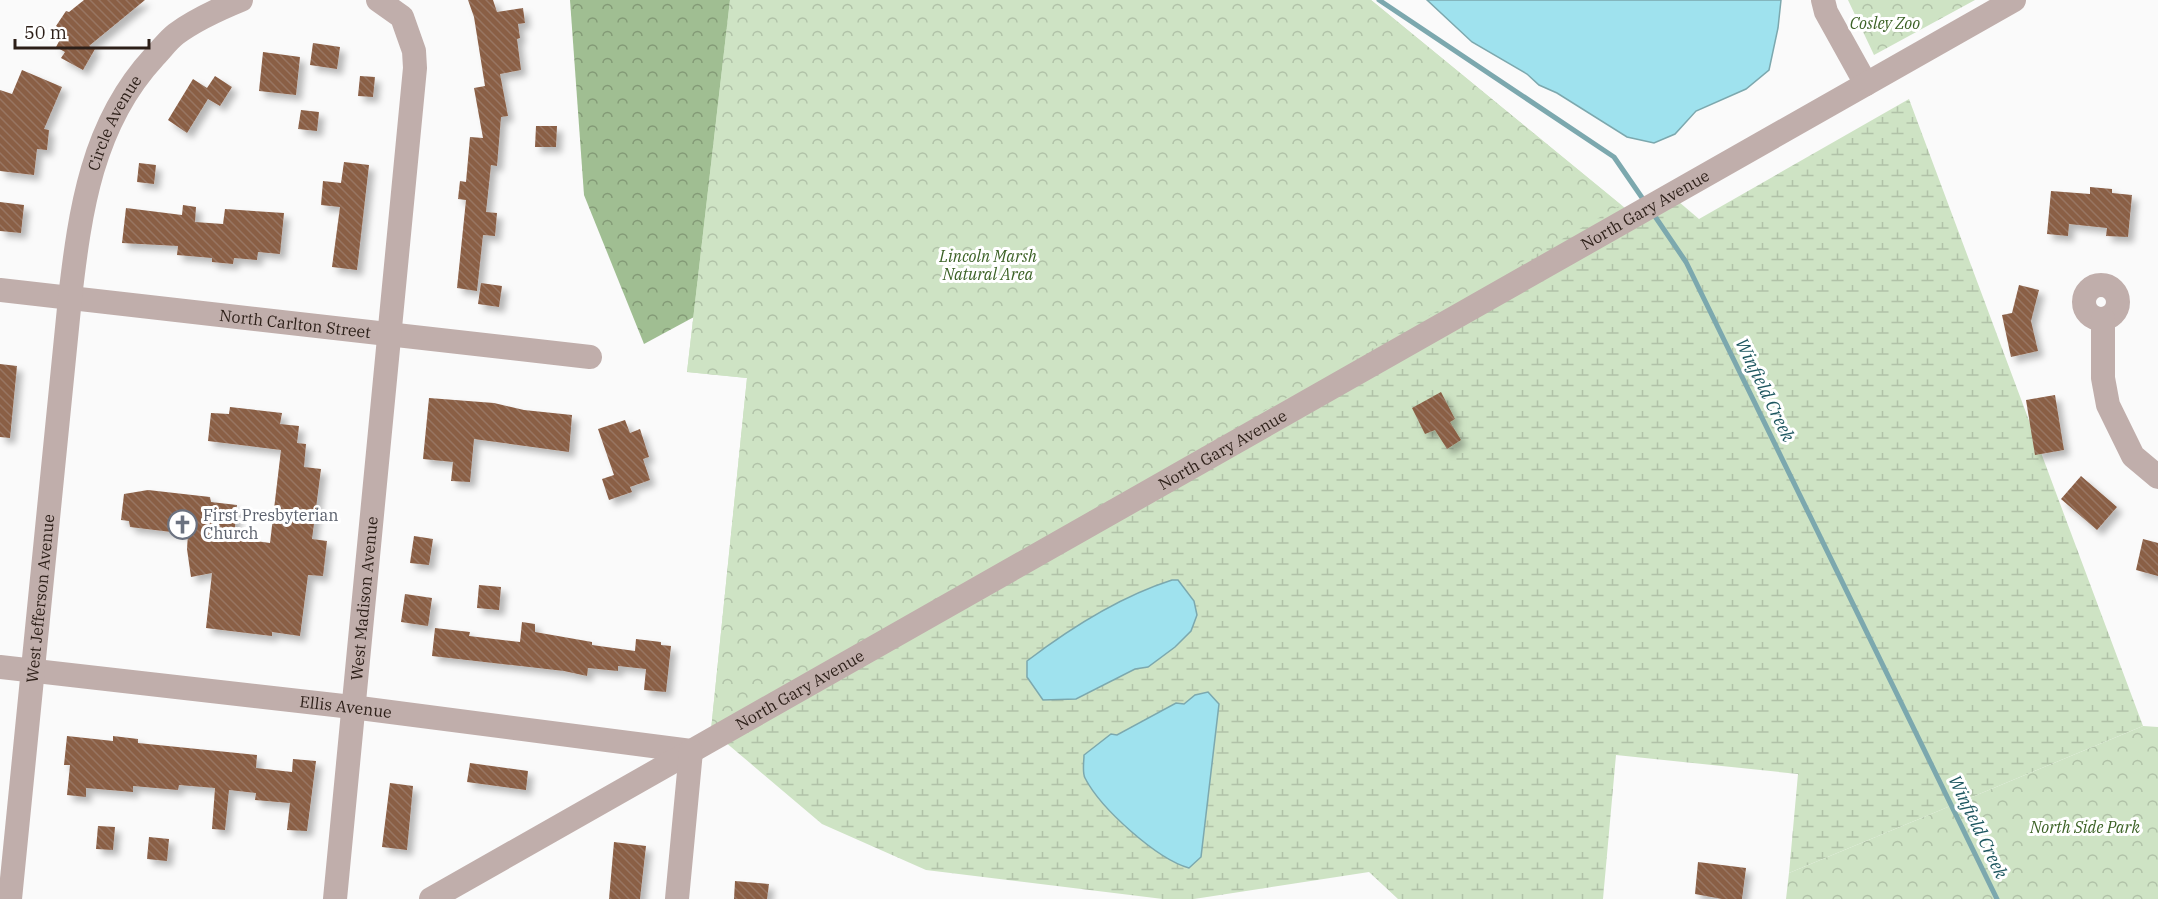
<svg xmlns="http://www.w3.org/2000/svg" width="2158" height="899" viewBox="0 0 2158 899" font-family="'IBM Plex Serif',serif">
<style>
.forest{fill:url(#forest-crowns)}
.wetland{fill:url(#wetland-marsh)}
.park{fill:url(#park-crowns)}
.water{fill:#9fe2ee;stroke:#7ca8ae;stroke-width:1.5}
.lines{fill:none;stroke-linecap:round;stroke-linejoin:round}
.stream{stroke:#7ca8ae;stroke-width:5}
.building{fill:url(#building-back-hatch);filter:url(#shadow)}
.minor{stroke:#c0aeab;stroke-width:24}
.labels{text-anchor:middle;stroke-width:6;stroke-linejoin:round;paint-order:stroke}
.park-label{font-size:16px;font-style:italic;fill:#3b6125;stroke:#fff}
.street-label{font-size:16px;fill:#2c1f18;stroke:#fff}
.worship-label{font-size:16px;fill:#5b616d;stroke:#fff;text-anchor:start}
.water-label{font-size:18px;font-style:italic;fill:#1d565f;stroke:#fff}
</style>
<defs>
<pattern id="forest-crowns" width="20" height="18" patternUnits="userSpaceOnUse" patternTransform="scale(1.5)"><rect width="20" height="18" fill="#a0be92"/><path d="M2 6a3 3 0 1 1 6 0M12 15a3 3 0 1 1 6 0" fill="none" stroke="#839a76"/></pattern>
<pattern id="wetland-marsh" width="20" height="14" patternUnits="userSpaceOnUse" patternTransform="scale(1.5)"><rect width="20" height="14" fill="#cee3c4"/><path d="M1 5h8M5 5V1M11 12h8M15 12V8" fill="none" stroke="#b1c2a8"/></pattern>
<pattern id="park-crowns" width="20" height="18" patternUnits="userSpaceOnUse" patternTransform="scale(1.5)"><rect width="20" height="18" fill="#cee3c4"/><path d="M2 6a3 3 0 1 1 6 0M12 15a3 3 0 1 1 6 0" fill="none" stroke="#b1c2a8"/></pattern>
<pattern id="building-back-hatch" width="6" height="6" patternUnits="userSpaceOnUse" patternTransform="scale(1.5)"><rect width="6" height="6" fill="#8a5e45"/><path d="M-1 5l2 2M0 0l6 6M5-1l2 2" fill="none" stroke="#987662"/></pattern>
<filter id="shadow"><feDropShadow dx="5.5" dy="5.5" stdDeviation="3" flood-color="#0004"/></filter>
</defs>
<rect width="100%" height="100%" fill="#fafafa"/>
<path class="forest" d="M570,0h193l-45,304 -74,40 -60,-149z"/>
<path class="wetland" d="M730,0h641l265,217 36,-21 27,23 210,-120 234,627 -354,147 9,-99 -182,-19 -13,144h-205l-29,-27 -175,27h-31l-237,-29 -104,-46 -111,-94 36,-352 -60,-6z"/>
<path class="park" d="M730,0h641l250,205 -910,525 36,-352 -60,-6z
M1848,0h127l-101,55z
M2143,726l15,1v172h-372l3,-26z"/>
<path class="water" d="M1427,0h354l-3,28 -9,42 -23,19 -50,22 -21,23 -21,9 -27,-6 -70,-44 -18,-8 -12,-11 -55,-32z
M1172,580h6l16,21 3,14 -6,16 -16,16 -27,20 -13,2 -59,30 -33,1 -16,-23v-16c42,-32 95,-65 145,-81z
M1208,692l11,12 -18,153 -12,11c-32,-9 -88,-59 -104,-90 -3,-6 -1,-16 -1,-23l27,-21 6,1 59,-32 8,1 11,-9z"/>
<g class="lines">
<path class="stream" d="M1379,0l235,157 31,45
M1652,212l34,50 311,637"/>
</g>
<path class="building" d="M84,0h61l-56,46 6,3 -12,21 -22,-12 4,-6 -9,-5 8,-15 -8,-6 10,-15 3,1z
M468,0h25l4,12 26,-4 2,15 -7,1 2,14 -3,1 4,31 -21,4 8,42 -7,1 -4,49 -6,-1 -5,47 11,1 -2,23 -12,-1 -6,56 -20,-3 9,-88 -8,-1 2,-18 6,1 4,-45 13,1 -9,-50 11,-2 -11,-69z
M313,43l27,4 -3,22 -27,-4z
M263,52l37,5 -4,38 -37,-4z
M22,70l40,17 -18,42 5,1 -2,20 -10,-1 -3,26 -34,-4v-81l12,4z
M215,76l17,11 -12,19 -12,-7 -21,34 -19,-13 25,-41 14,9z
M360,76l15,1 -2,20 -15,-1z
M301,110l18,2 -2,19 -19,-2z
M536,126h21l-1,21h-21z
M344,162l25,3 -12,105 -25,-3 8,-60 -19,-2 2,-24 18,2z
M139,163l17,2 -2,19 -17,-2z
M2090,187l22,2v4l20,2 -4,42 -22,-1 1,-8 -38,-4 -1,12 -21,-2 4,-43 39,3z
M0,202l24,3 -3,28 -21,-2z
M183,205l13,2 -1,15 28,2 2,-15 59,4 -4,41 -22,-2 -1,8 -23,-2 -1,6 -21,-2v-4l-35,-3 1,-9 -56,-3 4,-35 56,7z
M481,283l21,3 -3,21 -21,-3z
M2019,285l20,5 -8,31 7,30 -27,6 -9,-42 10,-2z
M0,364l17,2 -7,72 -10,-1z
M1441,392l14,27 -5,3 11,18 -14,9 -12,-19 -10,4 -13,-26z
M2055,395l9,55 -29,5 -9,-55z
M429,398l65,5 30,7 48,5 -3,37 -95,-13 -4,43 -19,-1 2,-19 -30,-3z
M230,407l52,6 -2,11 19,2 -2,17 9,1 -2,23 17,2 -9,70 15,2 -4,35 -15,-1 -8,61 -28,-4v4l-66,-8 6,-55 -21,4 -4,-28 1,-15 -58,-7 -1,-6 -8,-1 3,-26 24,-4 62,7 1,5 26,3 -3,33 36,5 11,-93 -73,-9 3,-28 18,1z
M625,420l5,13 10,-4 9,28 -6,2 7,21 -20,7 2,5 -23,8 -7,-21 12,-4 -16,-46z
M2081,476l36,31 -20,23 -36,-31z
M414,536l19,3 -4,26 -19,-2z
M2143,539l15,4v33l-22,-6z
M479,585l22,2 -2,23 -22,-2z
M405,594l27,4 -4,28 -27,-4z
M522,622l13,2v8l57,10v3l43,6 1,-12 25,3v3l10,1 -5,46 -22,-2 2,-21 -28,-3v5l-30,-3 -1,8 -23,-5 -132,-15 3,-28 35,4 -1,4 51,6z
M67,736l46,5v-5l25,3v4l119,12 -1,13 36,4 1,-13 23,2 -9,70 -20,-1 3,-27 -35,-3 1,-7 -27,-3 -4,40 -13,-1 3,-41 -36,-3 -1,5 -45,-4v6l-47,-4v9l-19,-2 3,-30h-6z
M470,763l58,8 -2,19 -59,-8z
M390,783l23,3 -6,64 -25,-3z
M98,826l17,1 -2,23 -17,-1z
M149,837l20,2 -2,22 -20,-2z
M614,842l32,4 -6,53h-31z
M1698,862l48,6 -4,31h-20l-27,-5z
M735,881l34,3 -2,15h-33z"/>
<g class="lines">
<g class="minor">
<path d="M1823,0l3,12 40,72"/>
<circle cx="2101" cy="302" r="17"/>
<path id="s1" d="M0,290l590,67"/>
<path d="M2103,319v59l5,27 25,51 25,21"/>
<path id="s2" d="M0,667l352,40 339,44"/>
<path id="s3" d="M10,899l60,-601c10,-87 22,-174 84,-241 7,-7 14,-17 22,-23 19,-14 43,-25 65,-34"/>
<path id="s4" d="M335,899l80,-831 -1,-17 -12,-34 -24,-17"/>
<path id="s5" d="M431,899l1583,-899"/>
<path d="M677,899l14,-148"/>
</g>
</g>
<defs>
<symbol id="church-ring" viewBox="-11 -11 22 22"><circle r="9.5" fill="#fff" stroke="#6b7280" stroke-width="1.5"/><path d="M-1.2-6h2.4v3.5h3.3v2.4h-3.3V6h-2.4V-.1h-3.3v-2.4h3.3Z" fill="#6b7280"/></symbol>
</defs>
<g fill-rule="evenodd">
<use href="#church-ring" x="166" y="508" width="33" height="33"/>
</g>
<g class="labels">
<g class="park-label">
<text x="1885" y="29">Cosley Zoo</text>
<text x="988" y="262">Lincoln Marsh<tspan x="988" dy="18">Natural Area</tspan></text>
<text x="2085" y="833">North Side Park</text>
</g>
<g class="street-label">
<text dy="6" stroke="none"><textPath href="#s3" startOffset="786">Circle Avenue</textPath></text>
<text dy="6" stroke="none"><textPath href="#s5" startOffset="1396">North Gary Avenue</textPath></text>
<text dy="6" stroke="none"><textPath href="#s1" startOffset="297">North Carlton Street</textPath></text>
<text dy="6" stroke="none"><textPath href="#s5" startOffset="910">North Gary Avenue</textPath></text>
<text dy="6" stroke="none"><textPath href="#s3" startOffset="302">West Jefferson Avenue</textPath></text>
<text dy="6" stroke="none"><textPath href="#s4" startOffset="302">West Madison Avenue</textPath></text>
<text dy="6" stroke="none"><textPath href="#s5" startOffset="424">North Gary Avenue</textPath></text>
<text dy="6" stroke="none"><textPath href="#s2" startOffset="348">Ellis Avenue</textPath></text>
</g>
<g class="worship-label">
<text x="203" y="521">First Presbyterian<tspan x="203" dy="18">Church</tspan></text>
</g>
<g class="water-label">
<text transform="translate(1765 390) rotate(64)" y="6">Winfield Creek</text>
<text transform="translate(1978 827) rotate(64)" y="6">Winfield Creek</text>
</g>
</g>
<path d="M15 39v9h134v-9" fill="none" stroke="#2c1f18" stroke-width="3"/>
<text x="24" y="39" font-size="18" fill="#2c1f18" stroke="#ffffff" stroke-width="4.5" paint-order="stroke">50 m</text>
</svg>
